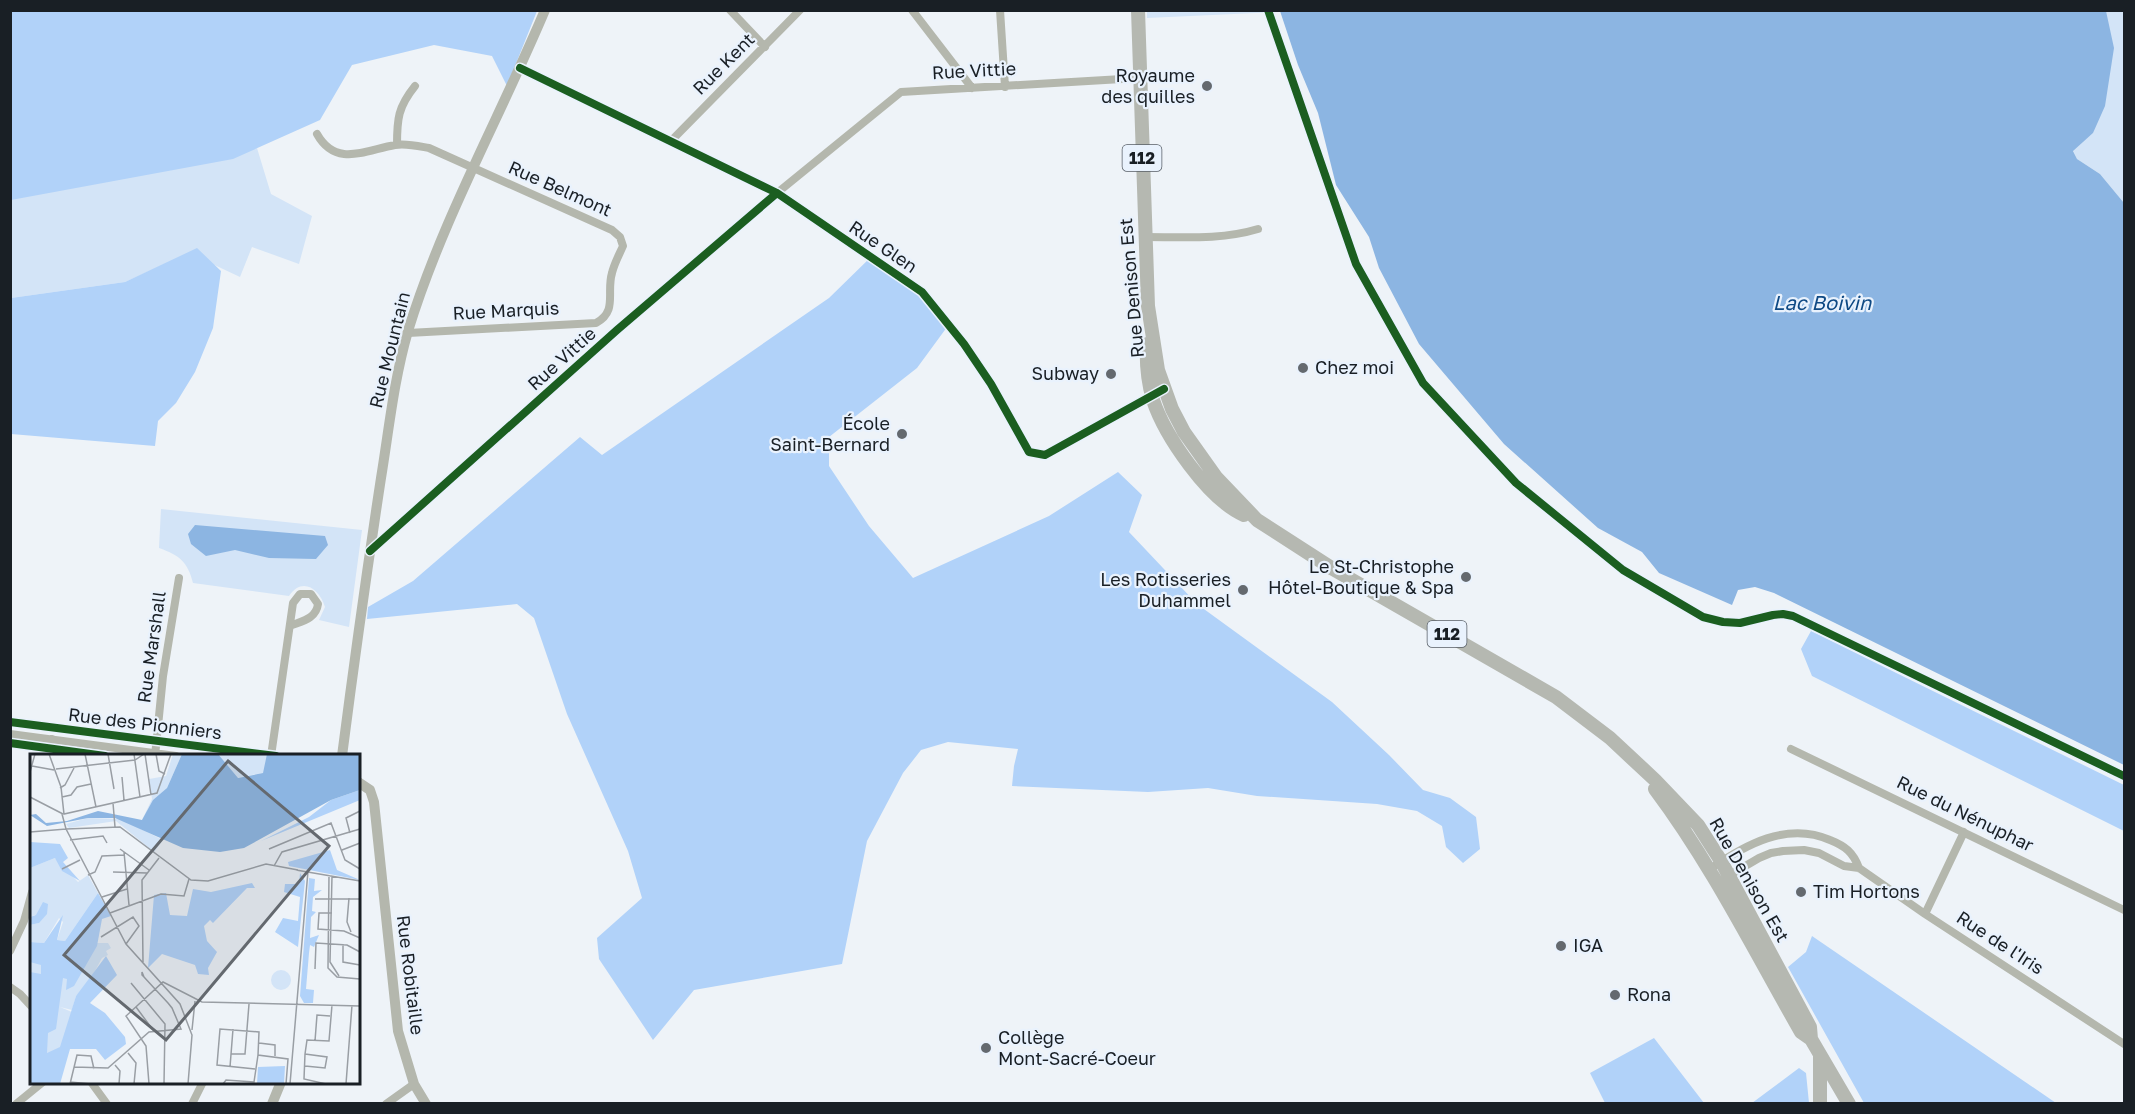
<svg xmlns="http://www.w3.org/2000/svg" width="2135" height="1114" viewBox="0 0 2135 1114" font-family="'Golos Text',sans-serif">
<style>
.green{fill:#d3e4f7}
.forest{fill:#b1d2f9}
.water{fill:#8cb5e2}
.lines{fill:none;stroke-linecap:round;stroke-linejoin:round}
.minor{stroke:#b4b7ad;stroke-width:8}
.tertiary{stroke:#b4b7ad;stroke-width:10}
.primary{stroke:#b5b8b1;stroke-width:14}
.cycleway-casing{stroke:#e9f2fd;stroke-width:11}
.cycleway{stroke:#1b5e20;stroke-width:8}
.poi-dot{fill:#64696f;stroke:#e9f2fd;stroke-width:2}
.labels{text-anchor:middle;stroke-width:4.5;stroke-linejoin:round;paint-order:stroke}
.shield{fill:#e9f2fd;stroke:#575e66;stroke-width:1.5}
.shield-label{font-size:16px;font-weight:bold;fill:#191f25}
.street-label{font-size:18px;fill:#191f25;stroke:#e9f2fd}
.poi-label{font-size:18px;fill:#191f25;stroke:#e9f2fd;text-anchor:end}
.water-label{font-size:20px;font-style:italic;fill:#0e4984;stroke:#e9f2fd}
.inset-road{fill:none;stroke:#999ea4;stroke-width:1.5}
.view{fill:#64696f;fill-opacity:0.15;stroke:#64696f;stroke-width:3}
.inset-edge{fill:none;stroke:#191f25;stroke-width:3}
</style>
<rect width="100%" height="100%" fill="#eef3f8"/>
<path class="green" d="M1280,10v2l-133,6v-7z
M11,11l240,138 6,-1 14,46 41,22 -13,48 -47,-17 -12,30 -51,-24 -64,29 -114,16z
M2106,11h18v192l-24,-29 -23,-15 -4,-9 20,-17z
M161,509l201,21 -13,97 -30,-7 6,-13c-6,-19 -23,-30 -36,-11l-96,-13c-5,-21 -14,-28 -34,-35z"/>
<path class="forest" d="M11,11h526l-30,75 -15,-30 -58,-11 -82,20 -32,55 -87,39 -222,41z
M197,248l24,23 -8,57 -18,44 -19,31 -18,18 -3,25 -144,-12v-136l114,-16z
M874,254l24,18 52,51 -33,45 -88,69v29l40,60 44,52 136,-62 69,-44 24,23 -13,37 68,72 135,98 57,53 34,35 27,8 26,19 4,32 -17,14 -17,-16 -4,-21 -25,-15 -40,-7 -120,-8 -49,-8 -60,4 -136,-6 2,-20 4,-17 -70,-7 -27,8 -18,23 -36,68 -25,123 -148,26 -41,50 -54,-81 -2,-21 45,-40 -14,-47 -61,-137 -33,-96 -17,-14 -150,15 1,-12 45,-26 167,-144 22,18 227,-157z
M1811,631l313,154v46l-312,-155 -11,-27z
M1812,936l244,167h-192l-76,-136 18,-15z
M1654,1038l50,65h-99l-15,-30z
M1799,1068l7,5 3,30h-57z"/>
<path class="water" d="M1280,11h826l8,37 -9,58 -12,27 -20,18 4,8 23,15 24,29v562l-350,-172 -19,-6 -17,3 -6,15 -73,-32 -17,-21 -44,-24 -94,-84 -85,-100 -40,-76 -10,-31 -33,-52 -18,-72 -20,-48z
M195,525l130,11 3,9 -12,14 -47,-1 -34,-8 -29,6 -15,-12 -3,-10z"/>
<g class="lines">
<path class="minor" d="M730,10l35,37
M912,10l60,78
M1000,10l5,77
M520,68l257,125 145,99 42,52 27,40 38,68 16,3 108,-61
M317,134c19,34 49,16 78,11 11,-2 23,1 34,3l183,82 8,7 3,9c-4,9 -9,18 -11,27 -6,20 6,38 -16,50l-188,10
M671,141l129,-131
M397,145c0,-26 1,-38 18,-59
M1145,237c37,0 77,3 113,-8
M370,550l247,-220 160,-137 124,-101 238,-14
M10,734l166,22
M1791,749l333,161
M50,756l2,-17
M155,756l8,-80 16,-98
M271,756l22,-153 7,-9h11l7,10c-2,15 -16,17 -28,22
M1710,869c35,-24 77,-48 120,-29 15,6 23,12 29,28
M1725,878l34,-20 12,-5 12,-2 21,-1 15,3 25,13 15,2 66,46 199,130
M1925,914l39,-82
M10,951l14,-30 8,-29
M10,987l10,7 12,13
M91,1082l16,22
M16,1104l27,-22
M192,1104l11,-22
M386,1104l28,-20"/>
<path class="tertiary" d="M342,756c12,-93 25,-186 39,-278 8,-49 13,-99 27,-147 34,-111 92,-214 137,-321
M358,782l12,8 4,12 24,229 16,53 12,20
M272,1104l9,-22"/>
<path class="primary" d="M1138,10l10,296 10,64 14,39 12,23 32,45 41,43 76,49 223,128 54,41 45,42 43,45 23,36 89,166 1,12 38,65
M1147,344c-1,18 1,38 6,56 12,36 55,99 91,115
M1655,789c57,76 99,161 146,243l10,7
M1820,1104v-49"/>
<defs>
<path id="cycleway" d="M1268,10l88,254 67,119 93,100 107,87 80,47 20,5 17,1 33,-8 10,-1 10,2 331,160
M520,68l257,125 145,99 42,52 27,40 38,68 16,3 119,-66
M370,551l247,-221 160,-137
M10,722l266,34
M10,743l95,13"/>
</defs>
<use href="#cycleway" class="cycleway-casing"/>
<use href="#cycleway" class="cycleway"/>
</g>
<g class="poi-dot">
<circle cx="1207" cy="86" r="6"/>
<circle cx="1303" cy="368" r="6"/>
<circle cx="1111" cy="374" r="6"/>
<circle cx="902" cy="434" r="6"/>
<circle cx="1466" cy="577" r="6"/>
<circle cx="1243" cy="590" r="6"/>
<circle cx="1801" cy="892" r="6"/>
<circle cx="1561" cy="946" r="6"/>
<circle cx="1615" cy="995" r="6"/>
<circle cx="986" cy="1048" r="6"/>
</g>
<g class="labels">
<g class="shield">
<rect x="1122.5" y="145" width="39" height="26" rx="4.5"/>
<rect x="1427.5" y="621" width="39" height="26" rx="4.5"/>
</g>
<g class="shield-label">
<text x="1142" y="164">112</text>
<text x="1447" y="640">112</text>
</g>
<g class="street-label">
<text transform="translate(724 64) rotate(-45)" y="6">Rue Kent</text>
<text transform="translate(974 71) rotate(-3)" y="6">Rue Vittie</text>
<text transform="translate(560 189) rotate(24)" y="6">Rue Belmont</text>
<text transform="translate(883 247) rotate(34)" y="6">Rue Glen</text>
<text transform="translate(1132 288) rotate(-95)" y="6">Rue Denison Est</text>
<text transform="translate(506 311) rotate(-3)" y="6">Rue Marquis</text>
<text transform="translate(390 350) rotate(-76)" y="6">Rue Mountain</text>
<text transform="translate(562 359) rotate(-42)" y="6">Rue Vittie</text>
<text transform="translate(152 647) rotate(-82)" y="6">Rue Marshall</text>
<text transform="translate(145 724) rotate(7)" y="6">Rue des Pionniers</text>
<text transform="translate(1965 814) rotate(26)" y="6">Rue du Nénuphar</text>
<text transform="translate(1749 880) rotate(60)" y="6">Rue Denison Est</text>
<text transform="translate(2000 943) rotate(33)" y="6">Rue de l'Iris</text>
<text transform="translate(410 975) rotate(83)" y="6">Rue Robitaille</text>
</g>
<g class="poi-label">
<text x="1195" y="82">Royaume<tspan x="1195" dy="21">des quilles</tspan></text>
<text x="1315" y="374" text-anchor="start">Chez moi</text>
<text x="1099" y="380">Subway</text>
<text x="890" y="430">École<tspan x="890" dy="21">Saint-Bernard</tspan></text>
<text x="1454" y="573">Le St-Christophe<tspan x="1454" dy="21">Hôtel-Boutique &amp; Spa</tspan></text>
<text x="1231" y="586">Les Rotisseries<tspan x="1231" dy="21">Duhammel</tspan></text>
<text x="1813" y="898" text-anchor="start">Tim Hortons</text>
<text x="1573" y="952" text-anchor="start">IGA</text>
<text x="1627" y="1001" text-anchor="start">Rona</text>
<text x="998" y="1044" text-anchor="start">Collège<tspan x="998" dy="21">Mont-Sacré-Coeur</tspan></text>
</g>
<g class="water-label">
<text x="1822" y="310">Lac Boivin</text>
</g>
</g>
<g transform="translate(30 754)">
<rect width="330" height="330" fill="#eef3f8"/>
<path d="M143,0h9l-15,34 -16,18 -4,12 -5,2 10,-21 -3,-20 17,-3zM188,0h49v13l-4,6 -26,5zM58,64l33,1 42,21 -9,12 -38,-31 -47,7 -3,-4zM25,104l23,24 10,-7 10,18 -33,48 -8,-1 6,-18 -4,-4 -15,25 -14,-1v-17l9,-2 -4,-8 -5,2v-49zM67,189h11l3,5 -5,3 2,4 -6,3 -17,31 -9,7 -4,14 -12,-3 19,8 -27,69h-22v-137zM241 226a10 10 0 1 1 20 0a10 10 0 1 1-20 0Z" fill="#d3e4f7"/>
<path d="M330,36v10l-99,41 48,-24 22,-17zM0,88l30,2 8,14 -5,4 17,19 -18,-10 -7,-13 -25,10zM300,96l7,20 23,10 -71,-14 -1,-4zM270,119l5,8 -7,66 -23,-15 8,-14 15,3 2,-24 -16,-5 1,-8h14zM279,124l6,1 -1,12 8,-1 -9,7 -1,14 4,1 -5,5 -1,21 9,-3 -5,12 -4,-2 -1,8 -3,36 8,1 -1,13h-9l-4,-7zM222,129l3,5h-8l-34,35 -3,-3 -6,6 3,15 10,11 -9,16 1,7 -11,-1 -3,-9 -33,-11 -14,14 6,-73 12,-2 4,22 17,1 6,-27 18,3zM68,139l13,23 -9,3 -5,27 -23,40 -8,4 1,-11 -4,-1 -7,51 -8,4 -1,20 13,-6 16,-51 30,-40 11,19 -27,28 15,10 20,24 1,7 -21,16 -9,-11h-26l-10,35h-30v-112l11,2v-9l-11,-3v-20l14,1 19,-28 -6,25 8,1zM13,148l5,2 -1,10 -8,9 -9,2v-8l6,-2zM255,312l-1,18h-27l1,-17z" fill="#b1d2f9"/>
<path d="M152,0h36l20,24 25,-5 4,-19h93v36l-29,10 -87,48 -24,4 -37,-4 -68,-30h-27l-41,8 -17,-11 6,-1 10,9 21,-2 31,-10 44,9 11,-20 14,-12z" fill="#8cb5e2"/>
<path class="inset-road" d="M19,0l12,33 3,27 93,-21 14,-39M55,0l11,53M78,0l6,35M104,0l6,43M115,0l6,41M126,0l3,17 6,3M2,12l22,4M26,15l79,-9 9,-6M0,18l5,-18M92,23l2,23M30,34l5,-3 9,-17M0,43l33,17M32,43l9,-2 6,-8 14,-3M83,49l2,24M32,60l4,15 54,-2 71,53 17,1 58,-17 32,6M0,78l36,-3 60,115 54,60 12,31 -4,49M320,79l-4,-15 14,-7M40,86l33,-4 4,7M90,95l29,21M239,95l62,-26 14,37 15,9M312,96l18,-7M94,98l5,53M244,112l8,-14 78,-23M32,115l18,-9M266,116l64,11M83,118l34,1M58,121l7,-3 7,-16 22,-1M299,121l-1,93 9,9 23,2M302,122l-2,86 9,14M72,143l25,-8M319,144l-2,24 4,10M285,145h45M80,159l51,-19 23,2 5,-17M302,159h-13l-1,16 26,2 16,7M71,183l32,-20 6,9 -13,18M313,190v18l17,3M113,208l-1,-82 17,-22M285,215l1,-26 31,2 13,7M101,229l34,41 -1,60M106,253l17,23M162,276l3,-29M285,287l2,-26 13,1M229,289l16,2v11M98,299l8,10 -2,21M201,300h14l4,-50M275,300l22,3 -2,11 -20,-2M85,311l5,6 -1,13M44,313l34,1 41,-36 32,-3 -9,-21 -4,-5 -13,-14 -11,-12 -2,-2v-3l2,5M200,313l3,-38M225,315l-38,-4 3,-36 39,3 -1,23 30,4 -2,25M40,328l21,2M40,330l7,-29 14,1 3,13M119,330l-3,-38 -20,-30 37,-34 39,20 158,4M193,330l3,-4 28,2 4,-27M260,330l18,-213M296,330l-22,-5 1,-25 2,-14 22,1 3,-36M316,330l6,-79"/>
<path class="view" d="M198,7l101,85 -163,194 -102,-85z"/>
<rect width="330" height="330" class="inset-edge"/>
</g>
<rect width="2135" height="1114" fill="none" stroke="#191f25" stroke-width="24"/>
</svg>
